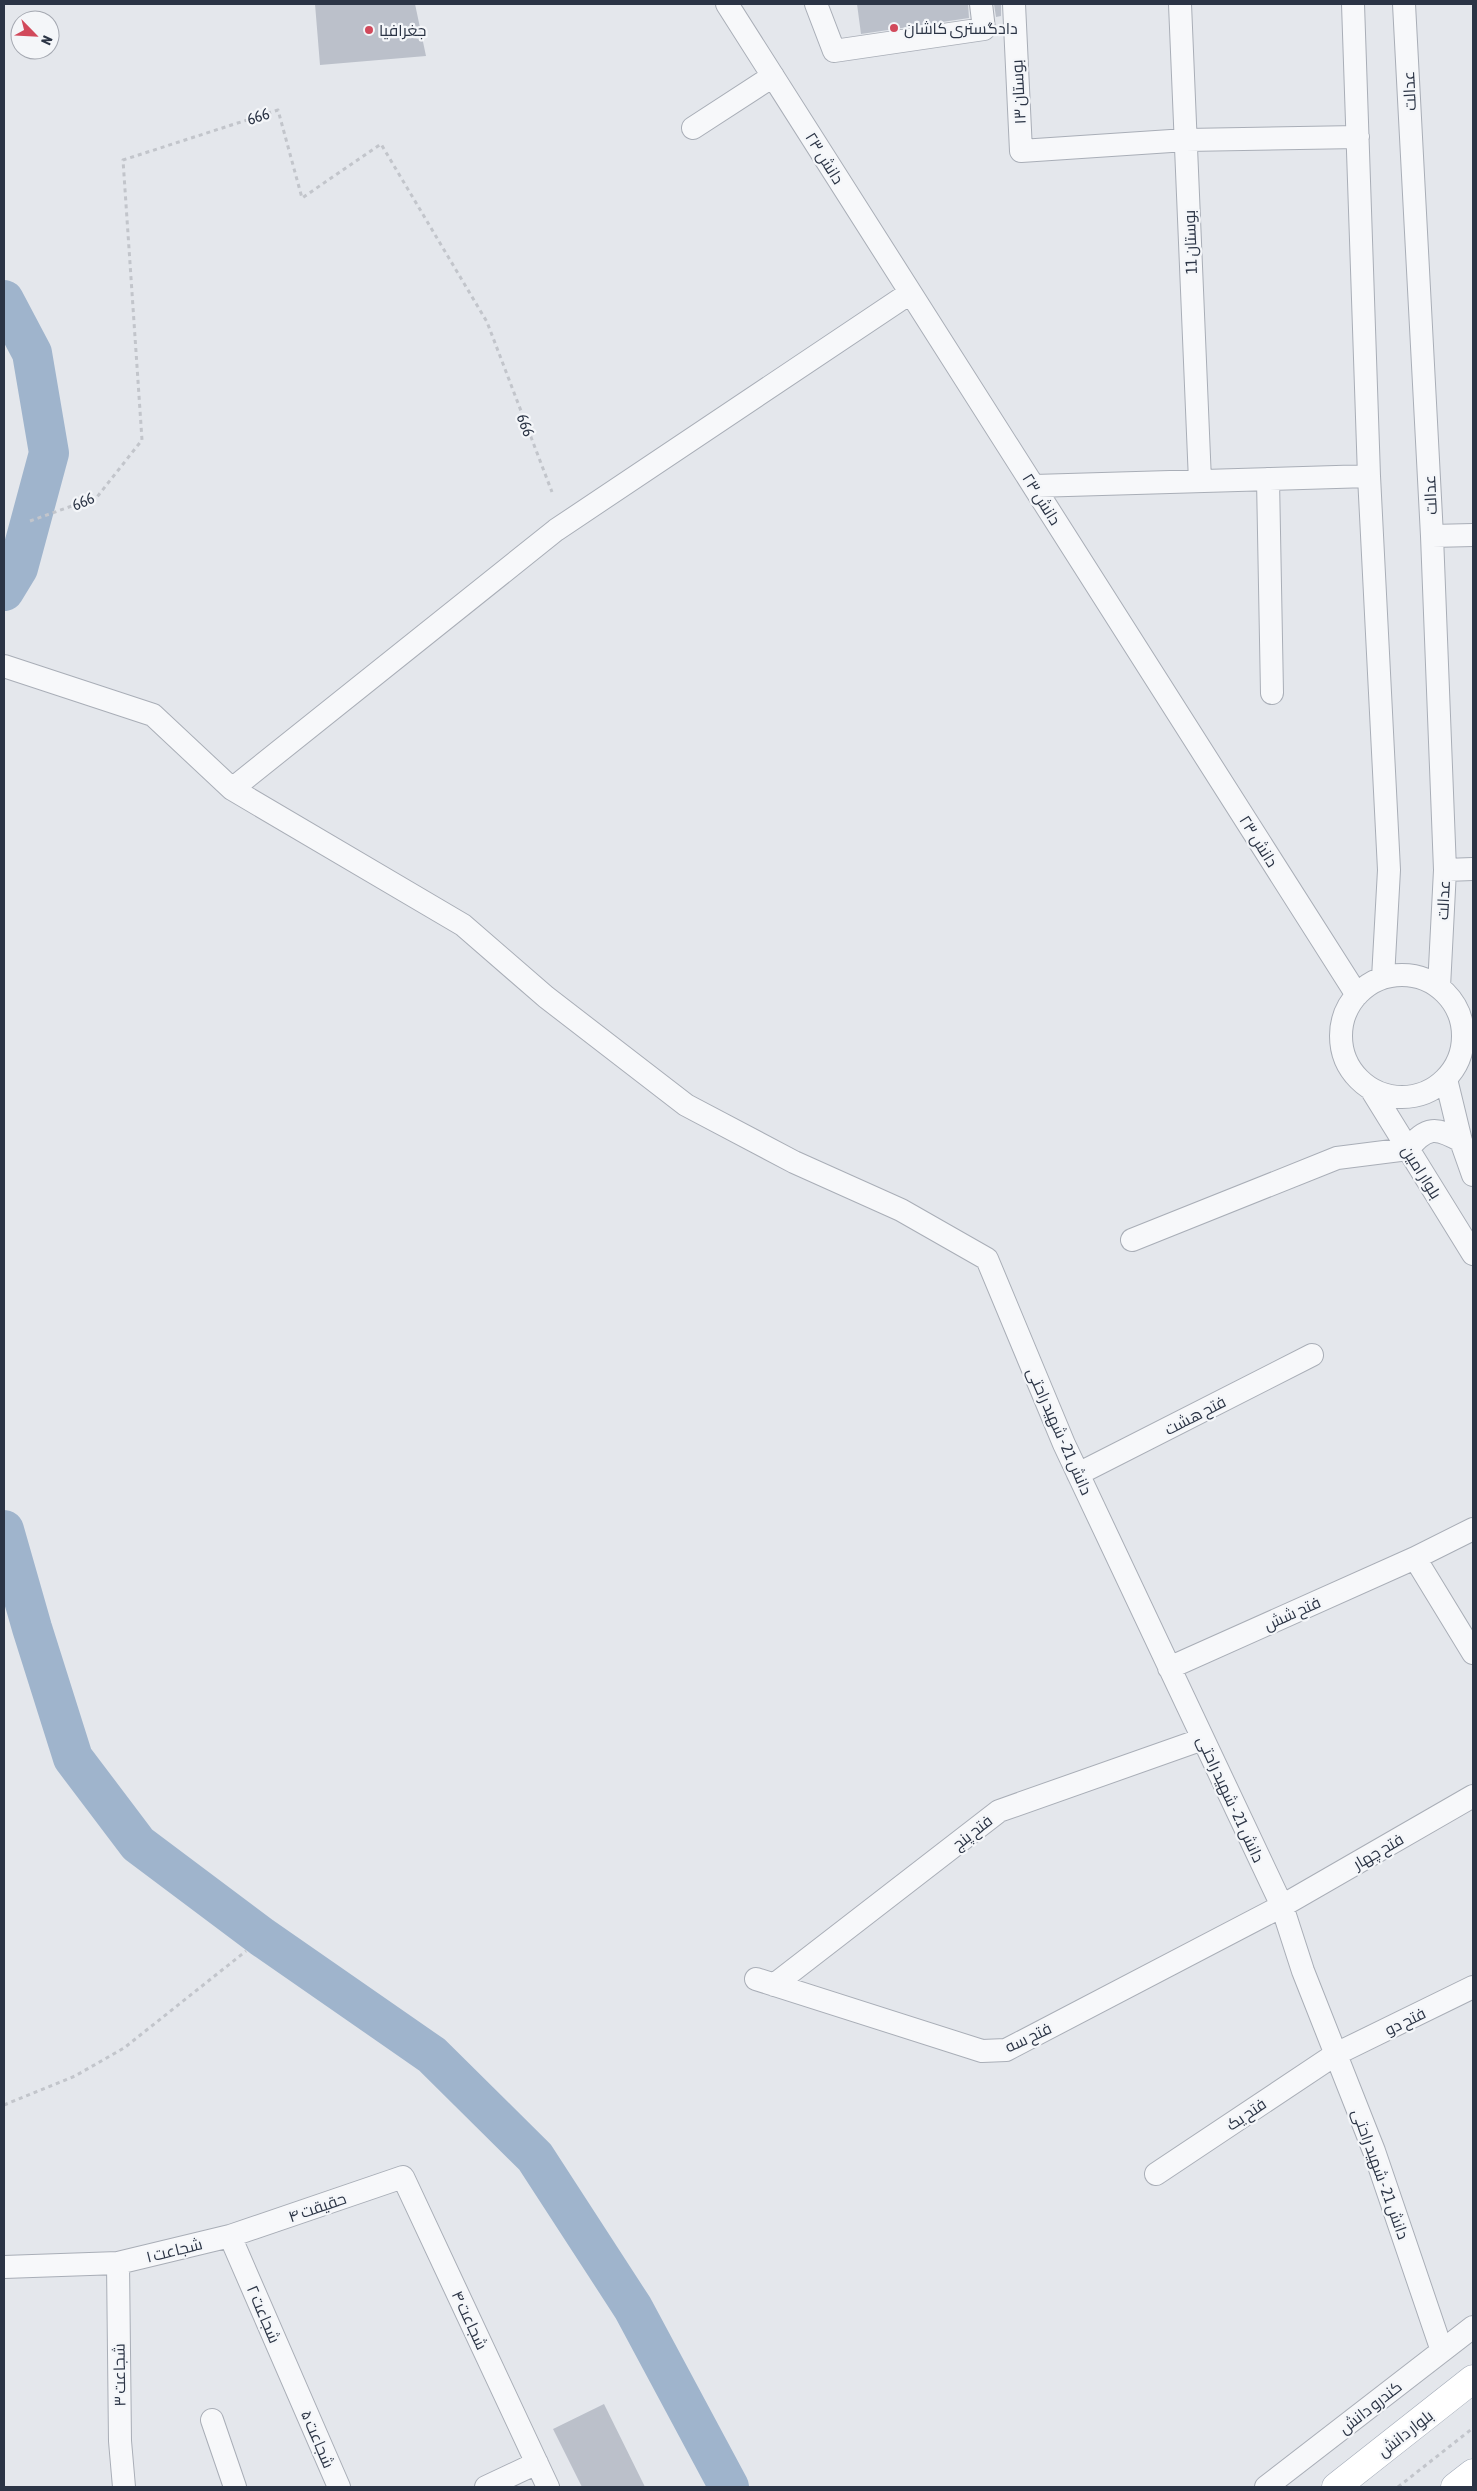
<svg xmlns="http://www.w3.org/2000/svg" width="1477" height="2491" viewBox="0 0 1477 2491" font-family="'Asap Condensed',Cairo,sans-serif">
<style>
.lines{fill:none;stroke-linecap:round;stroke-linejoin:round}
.river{stroke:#9fb4cc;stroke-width:40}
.building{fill:#bbc0ca}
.minor-casing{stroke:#a9aeb7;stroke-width:24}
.major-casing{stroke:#a3abb8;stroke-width:29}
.path{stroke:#c2c5cb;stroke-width:3;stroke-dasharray:4 4;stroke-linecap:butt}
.minor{stroke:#f7f8fa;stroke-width:22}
.major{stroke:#fff;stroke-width:28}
.poi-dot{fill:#d1495b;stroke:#f4f6f9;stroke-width:2}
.labels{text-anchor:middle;stroke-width:4.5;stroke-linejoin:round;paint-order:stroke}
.poi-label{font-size:16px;fill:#2b3445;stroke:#f4f6f9;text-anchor:start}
.street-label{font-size:16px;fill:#2b3445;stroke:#f4f6f9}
</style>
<rect width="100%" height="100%" fill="#e4e7ec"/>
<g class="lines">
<path class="river" d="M4,300l28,53 17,100 -31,115 -14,23
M4,1530l28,98 41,130 65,86 124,93 170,118 103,102 98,151 96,179"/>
</g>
<path class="building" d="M315,4h100l11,52 -106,9z
M857,4h111l1,14 -108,16z
M994,4h7v12l-5,1z
M604,2404l41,83h-63l-29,-58z"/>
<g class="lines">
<defs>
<path id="minor" d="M727,4l630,991
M816,4l18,47 150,-22 -3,-25
M1014,4l7,147 165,-11 172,-3
M1180,4l20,477
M1353,4l16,472 20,394 -6,108
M1404,4l28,532 13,334 -6,117
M693,128l80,-52
M1268,479l4,214
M1034,486l335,-10
M1432,536l41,-1
M4,666l149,49 79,74 231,136 83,72 140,108 108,57 107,48 86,49 77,185 218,462 21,65 71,180 68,200
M232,789l324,-259 354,-237
M1445,870l28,-1
M1341 1036a61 61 0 1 1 122 0a61 61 0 1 1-122 0Z
M1446,1079l15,62 12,34
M1371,1089l102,165
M1132,1240l205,-82 71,-9c19,-23 28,-22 53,-8
M1078,1474l234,-119
M1473,1529l-58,29 58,95
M1169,1668l246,-110
M756,1979l226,72 24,-1 276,-144 191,-110
M774,1985l225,-174 204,-72
M1156,2174l180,-120 137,-67
M230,2236l109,251
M118,2263l2,178 4,46
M4,2267l114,-4 112,-27 173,-59 145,310
M212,2420l23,67
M486,2487l51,-24
M1266,2487l207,-160"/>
<path id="major" d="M1336,2487l137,-108
M1455,2487l18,-14"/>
</defs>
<use href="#minor" class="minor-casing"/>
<use href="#major" class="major-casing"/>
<path class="path" d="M30,521l67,-24 45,-57 -19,-280 155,-50 24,88 79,-54 106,178 65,170
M4,2105l71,-29 49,-28 122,-97
M1398,2487l75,-59"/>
<use href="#minor" class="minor"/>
<use href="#major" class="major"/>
</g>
<g class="poi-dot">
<circle cx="894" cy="28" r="5"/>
<circle cx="369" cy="30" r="5"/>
</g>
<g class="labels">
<g class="poi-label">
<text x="904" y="34">دادگستری کاشان</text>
<text x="379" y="36">جغرافیا</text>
</g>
<g class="street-label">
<text transform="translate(1409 91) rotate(-93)" y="6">عدالت</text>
<text transform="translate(1018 92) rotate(-93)" y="6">بوستان ۱۳</text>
<text transform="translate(258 116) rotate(-18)" y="6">666</text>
<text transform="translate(825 158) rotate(58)" y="6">دانش ۲۳</text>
<text transform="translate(1190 242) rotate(-92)" y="6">بوستان 11</text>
<text transform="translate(526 425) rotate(69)" y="6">666</text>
<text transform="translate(1430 495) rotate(-93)" y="6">عدالت</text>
<text transform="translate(1042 499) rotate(58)" y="6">دانش ۲۳</text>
<text transform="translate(83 501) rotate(-23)" y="6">666</text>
<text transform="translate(1259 841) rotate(58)" y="6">دانش ۲۳</text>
<text transform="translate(1443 900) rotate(-87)" y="6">عدالت</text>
<text transform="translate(1422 1172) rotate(58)" y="6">بلوار امین</text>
<text transform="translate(1195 1415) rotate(-27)" y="6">فتح هشت</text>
<text transform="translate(1060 1431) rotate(66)" y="6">دانش 21 - شهید راحتی</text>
<text transform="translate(1292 1613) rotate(-24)" y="6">فتح شش</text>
<text transform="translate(1231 1799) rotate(65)" y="6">دانش 21 - شهید راحتی</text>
<text transform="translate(972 1832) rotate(-38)" y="6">فتح پنج</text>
<text transform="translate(1378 1851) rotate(-30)" y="6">فتح چهار</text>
<text transform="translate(1405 2021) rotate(-26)" y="6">فتح دو</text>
<text transform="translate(1028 2037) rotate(-25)" y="6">فتح سه</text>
<text transform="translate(1246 2114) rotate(-34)" y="6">فتح یک</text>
<text transform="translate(1381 2174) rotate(70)" y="6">دانش 21 - شهید راحتی</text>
<text transform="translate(317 2207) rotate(-19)" y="6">حقیقت ۴</text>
<text transform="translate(174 2250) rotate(-14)" y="6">شجاعت ۱</text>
<text transform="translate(264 2314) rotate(67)" y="6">شجاعت ۲</text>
<text transform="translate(470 2320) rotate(65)" y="6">شجاعت ۴</text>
<text transform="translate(119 2375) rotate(-91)" y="6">شجاعت ۳</text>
<text transform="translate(1370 2407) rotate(-38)" y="6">کندرو دانش</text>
<text transform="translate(1405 2433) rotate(-38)" y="6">بلوار دانش</text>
<text transform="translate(318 2439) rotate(67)" y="6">شجاعت ۵</text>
</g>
</g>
<rect width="1477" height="2491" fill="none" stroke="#2b3445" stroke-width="10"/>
<g transform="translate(35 35) rotate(114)"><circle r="24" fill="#f4f6f9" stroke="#a4a8b1"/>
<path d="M0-4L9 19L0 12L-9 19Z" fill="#d1495b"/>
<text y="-8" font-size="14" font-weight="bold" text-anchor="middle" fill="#2b3445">N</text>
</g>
</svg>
